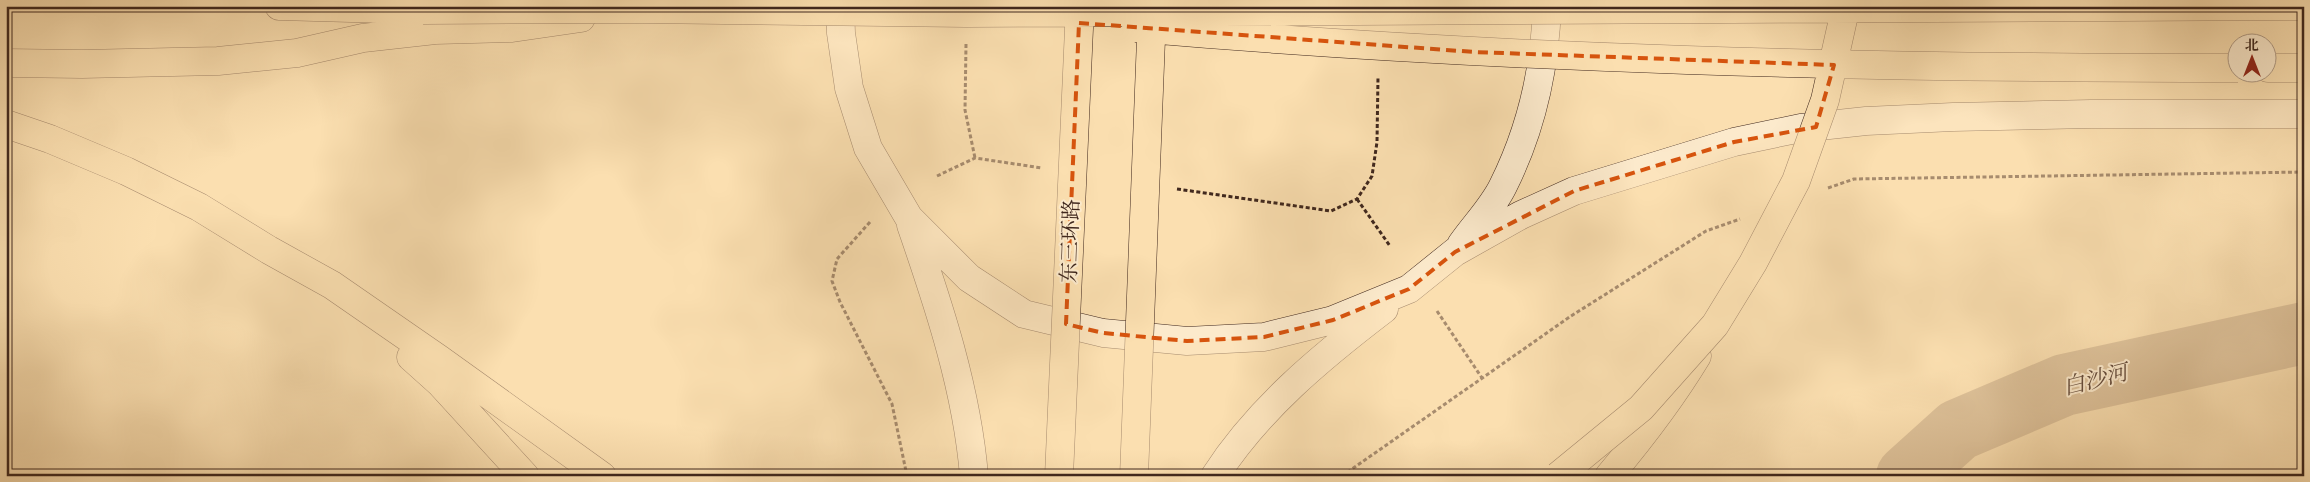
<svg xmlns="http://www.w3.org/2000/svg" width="2310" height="482" viewBox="0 0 2310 482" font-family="'Sorts Mill Goudy','Noto Serif SC',serif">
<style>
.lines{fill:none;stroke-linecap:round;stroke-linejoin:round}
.river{stroke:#bba17e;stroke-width:62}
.secondary-casing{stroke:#40281e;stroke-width:29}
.highway-casing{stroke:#40281e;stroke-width:29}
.path{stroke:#40281e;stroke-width:3;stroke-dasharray:4 2.5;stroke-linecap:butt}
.secondary{stroke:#fceacc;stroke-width:28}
.highway{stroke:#fbdfb0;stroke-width:28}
.rail-casing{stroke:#40281e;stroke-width:5.5}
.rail{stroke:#fceacc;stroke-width:4;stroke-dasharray:11;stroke-linecap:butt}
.highway-bridge-casing{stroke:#40281e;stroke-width:29;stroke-linecap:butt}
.highway-bridge{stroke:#fbdfb0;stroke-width:28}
.marked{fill:none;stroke:#d7540e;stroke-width:4;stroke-dasharray:10 6;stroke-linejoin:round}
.labels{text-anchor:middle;stroke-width:4;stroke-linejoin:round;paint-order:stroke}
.street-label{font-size:21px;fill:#40281e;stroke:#fceacc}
.water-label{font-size:22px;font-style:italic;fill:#654c3b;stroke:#fceacc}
</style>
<rect width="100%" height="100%" fill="#fbdfb0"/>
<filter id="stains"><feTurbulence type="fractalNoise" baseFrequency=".004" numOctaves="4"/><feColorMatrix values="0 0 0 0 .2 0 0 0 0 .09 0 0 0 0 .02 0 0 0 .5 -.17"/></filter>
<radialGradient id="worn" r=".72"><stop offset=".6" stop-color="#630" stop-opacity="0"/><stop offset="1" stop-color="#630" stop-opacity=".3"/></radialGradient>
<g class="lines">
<path class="river" d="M1907,476l51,-46 106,-45 240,-52"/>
<defs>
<path id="secondary" d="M840,6l1,27 8,55 19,60 41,70 60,60 55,36 79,19 84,8 77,-4 69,-17 76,-31 46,-37 66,-37 53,-24 160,-49 67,-14 65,-7 87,-4 138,-3h213
M911,225c28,81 56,165 63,251
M1461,245c13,-19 32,-38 42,-59 28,-56 42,-118 44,-180
M1215,476c43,-67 106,-119 169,-167"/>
<path id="highway" d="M279,6l144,4
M6,63l76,1 136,-3 79,-8 66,-15 72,-8 77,-2 69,-10
M2268,68h36
M6,124l44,15 76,32 73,36 70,43 63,35 107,74 163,117
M411,357l29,26 85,93
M1609,476c32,-38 62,-77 88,-120"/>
</defs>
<use href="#secondary" class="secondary-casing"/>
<use href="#highway" class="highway-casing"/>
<path class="path" d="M966,44l-1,66 10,48
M937,176l38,-18 67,10
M1828,188l26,-9 450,-7
M1177,189l154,22 26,-12 15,-23 5,-34 1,-65
M1357,199l33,47
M870,222l-33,37 -5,22 8,21 52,102 15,72
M1437,311l45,67
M1342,476l229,-160 135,-85 34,-12"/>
<use href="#secondary" class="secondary"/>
<use href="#highway" class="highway"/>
<defs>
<path id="rail" d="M2293,476l11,-4"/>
</defs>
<use href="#rail" class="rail-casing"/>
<use href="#rail" class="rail"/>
<defs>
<path id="highway-bridge" d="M423,10l219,-1 324,4 1338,-7
M1136,28c367,32 734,40 1102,40
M1059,476l21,-470
M1134,476l18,-463
M1558,476l83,-68 74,-83 38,-62 43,-82 29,-81 21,-94"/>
</defs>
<use href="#highway-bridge" class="highway-bridge-casing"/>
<use href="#highway-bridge" class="highway-bridge"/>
</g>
<path d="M0 0H2310V482H0ZM1079,23l395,29 360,13 -18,62 -82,15 -160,49 -119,61 -46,37 -76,31 -69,17 -77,4 -84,-8 -37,-9z" fill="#fbdfb0" fill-opacity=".55" fill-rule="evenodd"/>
<path class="marked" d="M1079,23l395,29 360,13 -18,62 -82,15 -160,49 -119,61 -46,37 -76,31 -69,17 -77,4 -84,-8 -37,-9z"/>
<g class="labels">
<g class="street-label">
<text transform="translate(1070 241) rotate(-88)" y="7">东三环路</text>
</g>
<g class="water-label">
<text transform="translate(2095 379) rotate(-14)" y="8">白沙河</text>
</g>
</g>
<rect width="2310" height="482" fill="none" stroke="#fbdfb0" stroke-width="25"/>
<rect x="8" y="8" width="2295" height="467" fill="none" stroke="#40281e" stroke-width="2.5"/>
<rect x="12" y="12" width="2285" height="457" fill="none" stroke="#40281e"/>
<g transform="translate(2252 58)"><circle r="24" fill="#fceacc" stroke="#b19c86"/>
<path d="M0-4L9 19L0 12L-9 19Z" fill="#8f2418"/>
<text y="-8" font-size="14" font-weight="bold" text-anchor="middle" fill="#40281e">北</text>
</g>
<rect width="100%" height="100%" filter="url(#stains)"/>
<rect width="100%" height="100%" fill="url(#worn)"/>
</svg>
